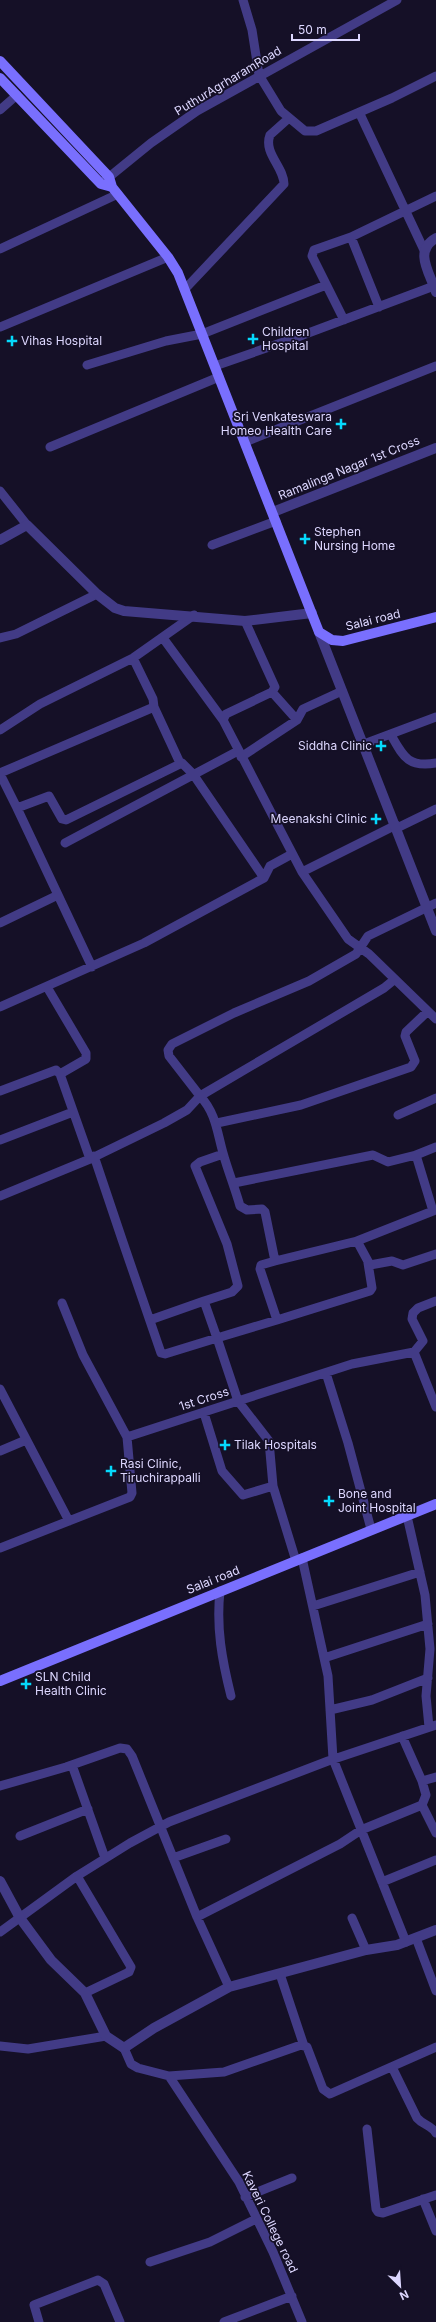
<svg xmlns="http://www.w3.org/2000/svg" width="436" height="2322" viewBox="0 0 436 2322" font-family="Inter,sans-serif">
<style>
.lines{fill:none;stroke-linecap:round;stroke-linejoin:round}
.minor{stroke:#423b86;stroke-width:9}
.tertiary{stroke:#423b86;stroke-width:10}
.secondary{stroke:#796ffe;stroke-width:10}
.poi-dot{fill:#05d9fc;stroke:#151027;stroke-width:1.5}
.labels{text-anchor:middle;stroke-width:3.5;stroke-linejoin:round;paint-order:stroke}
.street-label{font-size:12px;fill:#ddd7ff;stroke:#151027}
.poi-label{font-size:12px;fill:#ddd7ff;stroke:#151027;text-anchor:start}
</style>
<rect width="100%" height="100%" fill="#151027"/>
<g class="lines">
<path class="minor" d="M243,0l9,30 7,45 22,36 24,20h11l76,-33 44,-22
M0,110l17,-15
M359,112l65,138
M103,182l48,-39 46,-32 200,-111
M351,237l85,-41
M0,249l118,-55
M185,289l99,-105c0,-17 -21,-31 -14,-49l19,-17
M344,320l-32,-64 2,-6 37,-13 28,70
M0,327l168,-70
M87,365l79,-24 36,-7 124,-49
M215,366l80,-28 139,-52
M245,442l191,-76
M50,447l169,-70
M0,491l27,34
M212,545l64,-24
M245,621l30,66 -3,5 -46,22 -3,6 79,152 46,67 21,15 67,65
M0,638l16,-4 81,-40
M163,638l60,82
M133,658l20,41 1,8 26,56
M272,692l25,28
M0,730l40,-26 93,-46 61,-43
M391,735c12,21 17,33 45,28
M364,744l72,-27
M241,757l56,-37 6,-11 39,-18
M0,773l154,-66
M0,774l17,34
M397,828l39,-19
M65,843l173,-92
M302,872l94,-47
M0,923l58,-28
M92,967l-75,-159 32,-12 13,23 4,1 116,-57 11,11 71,104
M47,987l39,66v6l-26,15
M0,1007l144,-64 120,-65 6,-12 22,-12
M0,1091l56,-21 4,4 30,85
M398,1115l38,-17
M217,1123l84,-18 110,-38 4,-6 -10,-25 1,-4 21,-20
M0,1140l73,-28
M94,1156c22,66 44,131 67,197l4,1 52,-16 -13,-37 -54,19
M234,1183l139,-28 15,7 28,-7
M0,1196l90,-37 74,-36 23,-13 13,-14 -31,-40 -1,-6 4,-6 62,-31 75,-32 47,-27 12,-18 68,-33
M357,1241l76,-30 -17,-56 20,-8
M275,1261l82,-20 13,24 22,-4 11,4 33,-11
M204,1301l28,-9 6,-6 -11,-42 -32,-78 5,-4 23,-8
M62,1303l21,52 44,82
M277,1320l93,-29 2,-3 -4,-25
M414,1352l22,55
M326,1373l22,70 23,86
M0,1389l69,132
M204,1413l18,58 21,24 30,-9 23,75
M0,1451l26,-11
M273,1486l-4,-45 -31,-40 114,-37 62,-12 9,-11 -11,-22 1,-6 5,-5 18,-7
M407,1516l18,79 5,54 -4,47 3,31
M0,1548l130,-51 2,-4 -5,-56 111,-36 -21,-63 60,-18 -17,-51 1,-4 14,-4 -10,-49 -3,-3 -15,1 -7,-4c-5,-18 -12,-35 -17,-53 -6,-21 -7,-40 -23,-57l184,-108 11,-9
M302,1558l26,118 5,83 73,183
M220,1591c-4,37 2,69 11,105
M313,1606l107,-34
M324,1658l104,-34
M330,1710l42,-10 56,-22
M402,1736l20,45 14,-4
M72,1765l33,93
M0,1786l66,-19 54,-19 7,1 5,7 65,161
M422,1805l14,28
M20,1836l68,-27
M173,1858l53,-19
M77,1876l54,91 -2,5 -44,21
M382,1882l54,-22
M352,1918l14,32
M0,1932l77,-56 53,-33 39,-21 159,-61 108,-36
M416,1938l20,53
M280,1974l24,72
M229,1987l-32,-70 143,-73 21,-14 61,-25 4,-10 -4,-14
M0,2046l28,3 78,-13
M124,2048l7,16 7,4 31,8 55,-4 77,-27 6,2 16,42 7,5 106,-47
M392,2067l25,51c6,7 14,7 19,15
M169,2076l70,106 34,70 29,70
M367,2129l9,80 2,3 5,1 53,-18
M245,2197l47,-19
M423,2199l13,32
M150,2262l60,-20 46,-23
M39,2322l-5,-17 64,-25 6,4 16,38
M224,2322l68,-26"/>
<path class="tertiary" d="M436,238c-23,13 -6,35 0,54
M273,512l163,-64
M0,540l27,-15 70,69 18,14 9,3 121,10 67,-8
M319,632l117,299
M0,1881l20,37 31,42 34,33 21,43 18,12 30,-20 75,-41 137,-37 31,-5 39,-15"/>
<path class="secondary" d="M0,61l109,116 3,10 56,70 10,16 141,359 13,8 11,1 93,-24
M0,78l101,106 11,3
M0,1681l436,-177"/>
</g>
<g class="poi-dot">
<path d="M251 333h4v4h4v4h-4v4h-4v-4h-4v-4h4z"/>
<path d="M10 335h4v4h4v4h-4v4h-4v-4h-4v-4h4z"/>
<path d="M339 418h4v4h4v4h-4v4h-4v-4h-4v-4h4z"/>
<path d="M303 533h4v4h4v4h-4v4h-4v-4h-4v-4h4z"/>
<path d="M379 740h4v4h4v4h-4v4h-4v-4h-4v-4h4z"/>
<path d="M374 813h4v4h4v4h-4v4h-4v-4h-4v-4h4z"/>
<path d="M223 1439h4v4h4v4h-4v4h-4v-4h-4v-4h4z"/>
<path d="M109 1465h4v4h4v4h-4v4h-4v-4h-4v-4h4z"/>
<path d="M327 1495h4v4h4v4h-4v4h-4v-4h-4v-4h4z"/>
<path d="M24 1678h4v4h4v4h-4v4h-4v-4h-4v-4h4z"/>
</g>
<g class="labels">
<g class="street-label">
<text transform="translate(228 81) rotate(-31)" y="4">PuthurAgrharamRoad</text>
<text transform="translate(349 468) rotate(-22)" y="4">Ramalinga Nagar 1st Cross</text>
<text transform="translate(373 620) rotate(-14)" y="4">Salai road</text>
<text transform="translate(204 1399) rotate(-18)" y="4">1st Cross</text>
<text transform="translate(213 1580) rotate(-22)" y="4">Salai road</text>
<text transform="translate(270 2222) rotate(64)" y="4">Kaveri College road</text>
</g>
<g class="poi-label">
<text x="262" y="336">Children<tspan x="262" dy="14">Hospital</tspan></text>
<text x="21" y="345">Vihas Hospital</text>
<text x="332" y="421" text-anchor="end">Sri Venkateswara<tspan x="332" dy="14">Homeo Health Care</tspan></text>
<text x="314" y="536">Stephen<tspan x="314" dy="14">Nursing Home</tspan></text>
<text x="372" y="750" text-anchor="end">Siddha Clinic</text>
<text x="367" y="823" text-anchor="end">Meenakshi Clinic</text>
<text x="234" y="1449">Tilak Hospitals</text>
<text x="120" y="1468">Rasi Clinic,<tspan x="120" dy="14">Tiruchirappalli</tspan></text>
<text x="338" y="1498">Bone and<tspan x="338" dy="14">Joint Hospital</tspan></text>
<text x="35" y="1681">SLN Child<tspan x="35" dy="14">Health Clinic</tspan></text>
</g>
</g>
<g transform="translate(400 2286) rotate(155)" stroke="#151027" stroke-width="3" paint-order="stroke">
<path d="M0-3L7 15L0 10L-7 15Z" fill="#ddd7ff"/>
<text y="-6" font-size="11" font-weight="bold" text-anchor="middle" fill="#ddd7ff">N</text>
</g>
<path d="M292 34v6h67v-6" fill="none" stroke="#ddd7ff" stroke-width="2"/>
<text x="298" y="34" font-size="12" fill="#ddd7ff" stroke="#151027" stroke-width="3" paint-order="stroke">50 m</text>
</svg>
